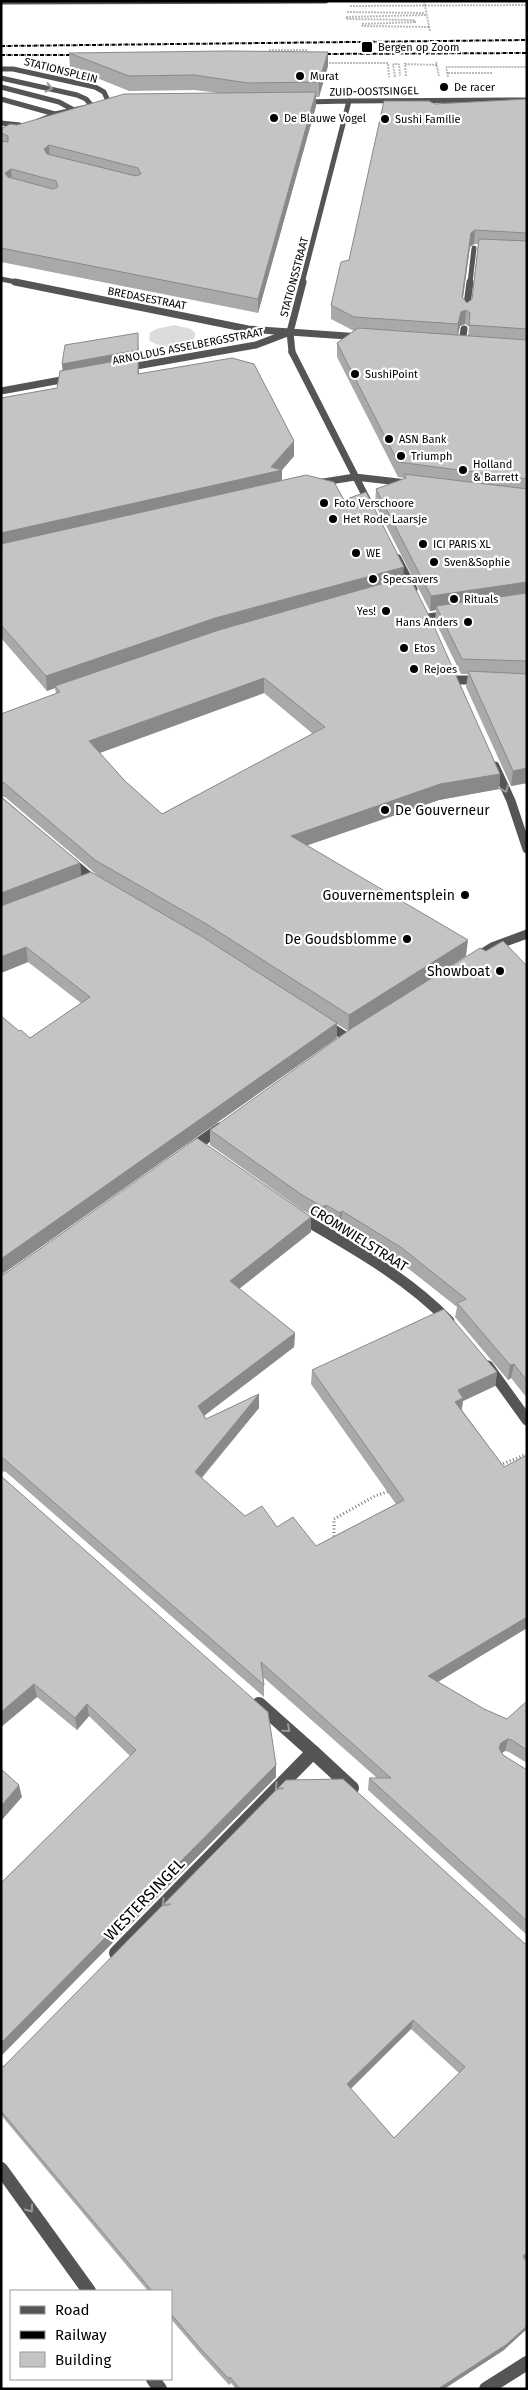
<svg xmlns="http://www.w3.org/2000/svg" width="528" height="2390" viewBox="0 0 528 2390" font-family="'Fira Sans',sans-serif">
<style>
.green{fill:#dcdcdc}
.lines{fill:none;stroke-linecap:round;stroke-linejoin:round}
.path-far1{stroke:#777;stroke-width:2;stroke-dasharray:0.5 1;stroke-linecap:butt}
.path{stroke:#777;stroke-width:3;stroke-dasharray:1 2.5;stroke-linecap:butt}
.service-far1{stroke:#555;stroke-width:5}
.service{stroke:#555;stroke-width:7}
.pedestrian-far2{stroke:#555;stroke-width:7}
.pedestrian-far1{stroke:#555;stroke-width:9}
.pedestrian{stroke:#555;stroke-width:14}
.minor-far4{stroke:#555;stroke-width:5}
.minor-far3{stroke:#555;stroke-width:7}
.minor-far2{stroke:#555;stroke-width:9}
.minor-far1{stroke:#555;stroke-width:11}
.minor{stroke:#555;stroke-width:14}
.tertiary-far1{stroke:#555;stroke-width:5}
.tertiary{stroke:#555;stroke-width:7}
.rail{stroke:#000;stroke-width:2;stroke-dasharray:4 1 0.5 1;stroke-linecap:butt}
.wall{fill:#a9a9a9;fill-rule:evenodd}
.shaded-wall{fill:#898989}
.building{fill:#c4c4c4;stroke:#898989;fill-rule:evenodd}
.oneway{stroke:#999}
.poi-dot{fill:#000;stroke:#fff;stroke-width:2}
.labels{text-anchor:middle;stroke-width:4.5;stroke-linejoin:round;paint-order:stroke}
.far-poi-label{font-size:11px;fill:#000;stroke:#fff;text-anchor:start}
.far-street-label{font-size:11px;fill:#000;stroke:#fff}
.poi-label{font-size:14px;fill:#000;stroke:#fff;text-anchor:end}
.street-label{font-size:14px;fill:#000;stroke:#fff}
.near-street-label{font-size:16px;fill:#000;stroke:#fff}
</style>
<rect width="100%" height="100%" fill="#fff"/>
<path class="green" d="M174,325l17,4 4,4c1,20 -35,16 -46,7l1,-7 6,-4z"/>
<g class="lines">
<path class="path-far1" d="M424,1l6,30
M350,6l177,-1
M347,12l77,1
M426,15l-80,2 1,2 67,1 1,2 -53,2v2l67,1
M433,47h14
M269,53v-3h39
M436,62l3,14
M323,63h65l1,14
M448,73h44
M406,76l-1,-12 32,1
M395,77l-2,-13h6l1,12
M448,77l-2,-10h81"/>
<path class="path" d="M500,1465l27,-11
M334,1540v-21l41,-23 15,-5"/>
<path class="service-far1" d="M1,69h12l82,18 9,5 5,11
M1,78l76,17 9,4 6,7
M1,87l58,15 13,7
M1,99l54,15
M470,283l4,-35"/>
<path class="service" d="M466,312l4,-30
M462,343l2,-14
M125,368l131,-23 34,-13
M1,391l71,-13"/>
<path class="pedestrian-far2" d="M292,352l78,153
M317,483l38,-6 52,6
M398,558l16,31
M428,617l21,-3"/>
<path class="pedestrian-far1" d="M495,766l16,35 16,48
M476,957l16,-10 35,-13"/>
<path class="pedestrian" d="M313,1752l39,36
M486,2389l41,-26"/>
<path class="minor-far4" d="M1,2l325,-1
M349,101l178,-1
M1,123l19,2"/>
<path class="minor-far3" d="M290,332l2,20"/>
<path class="minor-far2" d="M457,680h22
M71,861l25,21
M325,1023l23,15 -6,3"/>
<path class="minor-far1" d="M192,1148l28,-20
M300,1217c53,31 106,60 149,104
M488,1366l39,54"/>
<path class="minor" d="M116,1953l197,-201 -54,-48
M1,2169l88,122
M153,2379l7,10"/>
<path class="tertiary-far1" d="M38,121l17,-7 32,-7
M1,279l20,4
M302,283l47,-182 -46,1"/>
<path class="tertiary" d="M15,282l233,47 113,8
M290,332l13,-50"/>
<path class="rail" d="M1,46l526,-6
M314,54l213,-1
M1,55h83"/>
</g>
<path class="wall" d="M69,53l259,13 -9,31h-3v9l-58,207 -257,-51v-133l16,-4 202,-32 -25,-3 -65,1 -59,-24z
M527,99v684l-16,3 -45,-99 2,-13h-7l-26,-53 1,-11 -6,1 -55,-107 1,-15 28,-10v-1l-6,-1 -61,-120v-14l17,-12 -23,-12v-14l18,-45 86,-156zM474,244h4l-6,55 -5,4 -4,-5 7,-51zM465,324l4,3 -1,9 -10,-1 2,-9z
M138,333l1,41 155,82 -12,14v11l62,19 59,78 97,196 -1,15 -60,11 -132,45 159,111 -118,75 -11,-7v14l-336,237v-259l18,15 11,7 51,-35 -53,-41 -27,11v-259l55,-20 -1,-6 -8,3 -46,-53v-240l56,-10 6,-17 -1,-7zM264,693l49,41 -151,80 -37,-33 -25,-28zM2,797h3l92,78 -16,1 -1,-13z
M486,951l41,15v432l-16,-20 -3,2 -53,-63 2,-10 -57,-45 -59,-36 -2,2 -14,-8 -2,2 -21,-12 -92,-65v-15z
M311,1217v15l-72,57 56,44 -1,14 -90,69 2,3 53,-25v14l-57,70 43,38 32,11 39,19 80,-42 -85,-120 1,-14 185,2 -2,14 -32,15 -1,9 42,57 23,161 -89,54 46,27 23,10 20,-18v62l-18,-11 -4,-1 -3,2 1,2 24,15v165l-159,-145 1,-12h8l-114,-101 1,8v12l-258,-225 -5,-1v-196z
M1,1476l275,289v12l-275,279v-173l129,-127 -41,-40 -12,14 -40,-33 -36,30z
M524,1943l3,1v314l-2,2 -21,90 -60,39h-208l-5,-6 -2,2 -29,-32 -29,-34v-28h-23l-147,-176v-48zM411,2029l48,44 -65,65 -43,-49z"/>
<path class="shaded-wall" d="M328,52v14l-9,31v-15z
M316,92v14l-58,207v-14z
M49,145l1,14 -6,-10z
M11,169l1,14 -7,-10z
M475,230l-1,14 -4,3 -9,64 1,-14 9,-64z
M466,310l-1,14 -5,2 -3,13 1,-15 3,-12z
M138,333l1,55 -76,-14 -1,-10z
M294,441v15l-12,14v15l-281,63v-15l270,-66z
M404,567l-1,15 -348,104v2l-8,3 -1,-15 169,-58z
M527,582l-1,15 -90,9v4l-6,1 1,-15z
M264,678v15l-173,63 -2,-15z
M527,768v15l-16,3 2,-15z
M500,774l-1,15 -60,11 -148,51v-15l149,-52z
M80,863l1,15 -80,31v-16z
M468,940l-2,16 -118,75 1,-16z
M26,947l2,15 -27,11v-16z
M337,1023v15l-336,237v-16z
M326,1205l-1,15 -2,2v-15z
M342,1211l-1,15 -2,2 1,-15z
M311,1217v15l-81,64v-15z
M295,1333l-1,14 -96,73v-14z
M514,1364l-3,14 -3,2 2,-15z
M497,1372l-2,14 -32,15 -2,11 -6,-10 3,-12z
M259,1394v14l-64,77v-13z
M527,1617v11l-101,61 2,-13z
M34,1684l3,13 -36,30v-15z
M87,1704l2,12 -12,14 -2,-12z
M508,1739l-3,12 -7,4 -2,5 5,-17z
M276,1765v12l-275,279v-13z
M19,1785l3,12 -21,24v-15z
M413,2020l-2,9 -65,64 1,-9z
M527,2253v5l-8,5 4,-7z
M527,2326v3l-23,21 -60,39h-6z"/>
<path class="building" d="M228,51l100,1 -9,30 -71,1 -54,-8 -65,1 -60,-23z
M316,92l-58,207 -257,-51v-107l7,1v-6l-7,-3v-4l9,-5 7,1 107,-31zM49,145l89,23 3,6 -5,2 -89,-22 -3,-5zM11,169l45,12 2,6 -5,2 -45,-12 -3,-4z
M527,99v134l-52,-3 -4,3 -9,64 5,6 5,-4 7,-60 48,2v88l-58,-4 1,-12 -4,-3 -5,2 -3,12 -104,-7 -23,-12 10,-43 8,-2 35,-159h45l6,3z
M358,328l169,12v139l-129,-17 -61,-119z
M138,333v17l-76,14 3,-19z
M138,357v17l94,-16 22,6 40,77 -23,26 11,3 -281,63v-135l56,-10 3,-17z
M404,474l123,15v93l-96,14 -55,-107 30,-11z
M306,475l28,7 10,18 22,-8 38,75 -189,51 -169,58 -45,-51v-81z
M409,576l24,48 67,150 -60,10 -149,52 177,104 -119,75 -141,-90 -113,-65 -92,-78h-2v-68l59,-22 -5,-6 164,-56zM264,678l61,49 -163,87 -37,-33 -36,-40z
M527,593v68l-65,-2 -26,-53z
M468,671l59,3v94l-14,3z
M1,797l79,66 -79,30z
M91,872l110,64 136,87 -336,236v-243l18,15 2,-1 9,8 60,-41 -64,-50 -25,10v-51z
M503,941l24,25v415l-13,-17 -4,1 -53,-62 9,-4 -64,-51 -60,-37 -2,2 -14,-8 -3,2 -21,-12 -92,-65 142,-102 128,-80 6,3z
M197,1138l114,79 -81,64 65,52 -97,73 8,13 53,-25 -64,78 50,44 17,-10 15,21 16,-10 23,29 88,-46 -92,-130 132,-61 53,63 -39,18 5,8 -8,4 49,65 23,-12v162l-99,59 56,33 23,10 20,-18v49l-15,-10 -4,-1 -7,4 -2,5 4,7 24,15v151l-158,-143h22l-130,-116 3,23 -261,-227 -2,-1v-182h2z
M1,1476l267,236 8,53 -275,278v-160l135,-133 -49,-46 -12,14 -41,-34 -33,28z
M1,1769l18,16 -18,21z
M343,1779l181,164 3,1v309l-4,3 4,7v63l-20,18 -69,45h-198l-10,-12 -1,2 -30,-32 -28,-33v-23h-19l-151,-180v-44l3,-1 282,-286zM413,2020l52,47 -71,71 -47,-54z"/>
<defs><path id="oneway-chevron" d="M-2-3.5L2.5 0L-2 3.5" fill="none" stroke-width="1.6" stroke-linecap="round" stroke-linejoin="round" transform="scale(1.25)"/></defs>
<g class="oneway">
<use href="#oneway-chevron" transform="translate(49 88) rotate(13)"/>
<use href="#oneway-chevron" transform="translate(505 789) rotate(66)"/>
<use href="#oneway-chevron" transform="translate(287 1729) rotate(41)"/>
<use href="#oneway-chevron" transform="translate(278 1787) rotate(134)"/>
<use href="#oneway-chevron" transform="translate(165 1903) rotate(134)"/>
<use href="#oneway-chevron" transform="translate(30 2209) rotate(54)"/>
</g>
<g class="poi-dot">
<rect x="361" y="41" width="12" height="12" rx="2.5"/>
<circle cx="300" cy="76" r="5"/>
<circle cx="444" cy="87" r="5"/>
<circle cx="274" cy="118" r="5"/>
<circle cx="385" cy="119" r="5"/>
<circle cx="355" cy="374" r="5"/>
<circle cx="389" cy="439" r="5"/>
<circle cx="401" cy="456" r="5"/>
<circle cx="463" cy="470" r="5"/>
<circle cx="324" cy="503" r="5"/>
<circle cx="333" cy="519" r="5"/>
<circle cx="423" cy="544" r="5"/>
<circle cx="356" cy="553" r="5"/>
<circle cx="434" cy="562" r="5"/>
<circle cx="373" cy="579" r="5"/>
<circle cx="454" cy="599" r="5"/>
<circle cx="386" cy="611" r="5"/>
<circle cx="468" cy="622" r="5"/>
<circle cx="404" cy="648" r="5"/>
<circle cx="414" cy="669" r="5"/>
<circle cx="385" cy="810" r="5"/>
<circle cx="465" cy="895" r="5"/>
<circle cx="407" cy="939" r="5"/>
<circle cx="500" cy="971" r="5"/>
</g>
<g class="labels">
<g class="far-poi-label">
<text x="378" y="51">Bergen op Zoom</text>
<text x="310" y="80">Murat</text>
<text x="454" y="91">De racer</text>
<text x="284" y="122">De Blauwe Vogel</text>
<text x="395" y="123">Sushi Familie</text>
<text x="365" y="378">SushiPoint</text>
<text x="399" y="443">ASN Bank</text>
<text x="411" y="460">Triumph</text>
<text x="473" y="468">Holland<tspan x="473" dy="13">&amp; Barrett</tspan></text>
<text x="334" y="507">Foto Verschoore</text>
<text x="343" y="523">Het Rode Laarsje</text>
<text x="433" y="548">ICI PARIS XL</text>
<text x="366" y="557">WE</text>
<text x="444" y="566">Sven&amp;Sophie</text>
<text x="383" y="583">Specsavers</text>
<text x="464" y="603">Rituals</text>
<text x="376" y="615" text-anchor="end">Yes!</text>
<text x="458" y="626" text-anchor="end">Hans Anders</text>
<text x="414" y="652">Etos</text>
<text x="424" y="673">Rejoes</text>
</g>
<g class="far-street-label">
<text transform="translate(61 70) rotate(14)" y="4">STATIONSPLEIN</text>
<text transform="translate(374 91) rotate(-1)" y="4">ZUID-OOSTSINGEL</text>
<text transform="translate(294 277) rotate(-75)" y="4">STATIONSSTRAAT</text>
<text transform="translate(147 298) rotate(11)" y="4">BREDASESTRAAT</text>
<text transform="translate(188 346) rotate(-11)" y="4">ARNOLDUS ASSELBERGSSTRAAT</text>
</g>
<g class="poi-label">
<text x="395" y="815" text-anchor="start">De Gouverneur</text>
<text x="455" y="900">Gouvernementsplein</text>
<text x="397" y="944">De Goudsblomme</text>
<text x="490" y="976">Showboat</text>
</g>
<g class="street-label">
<text transform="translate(359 1238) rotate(32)" y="5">CROMWIELSTRAAT</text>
</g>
<g class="near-street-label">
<text transform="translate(144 1899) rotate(-46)" y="6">WESTERSINGEL</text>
</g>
</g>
<rect width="528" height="2390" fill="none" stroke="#000000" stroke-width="5"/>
<rect x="10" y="2290" width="162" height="90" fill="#ffffff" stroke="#999999"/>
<rect x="20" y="2306" width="25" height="8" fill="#555555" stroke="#999999"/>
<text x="55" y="2315" font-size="15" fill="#000000">Road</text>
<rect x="20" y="2331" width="25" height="8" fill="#000000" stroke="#999999"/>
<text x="55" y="2340" font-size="15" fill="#000000">Railway</text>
<rect x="20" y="2352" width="25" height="15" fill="#c4c4c4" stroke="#999999"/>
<text x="55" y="2365" font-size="15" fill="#000000">Building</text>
</svg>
